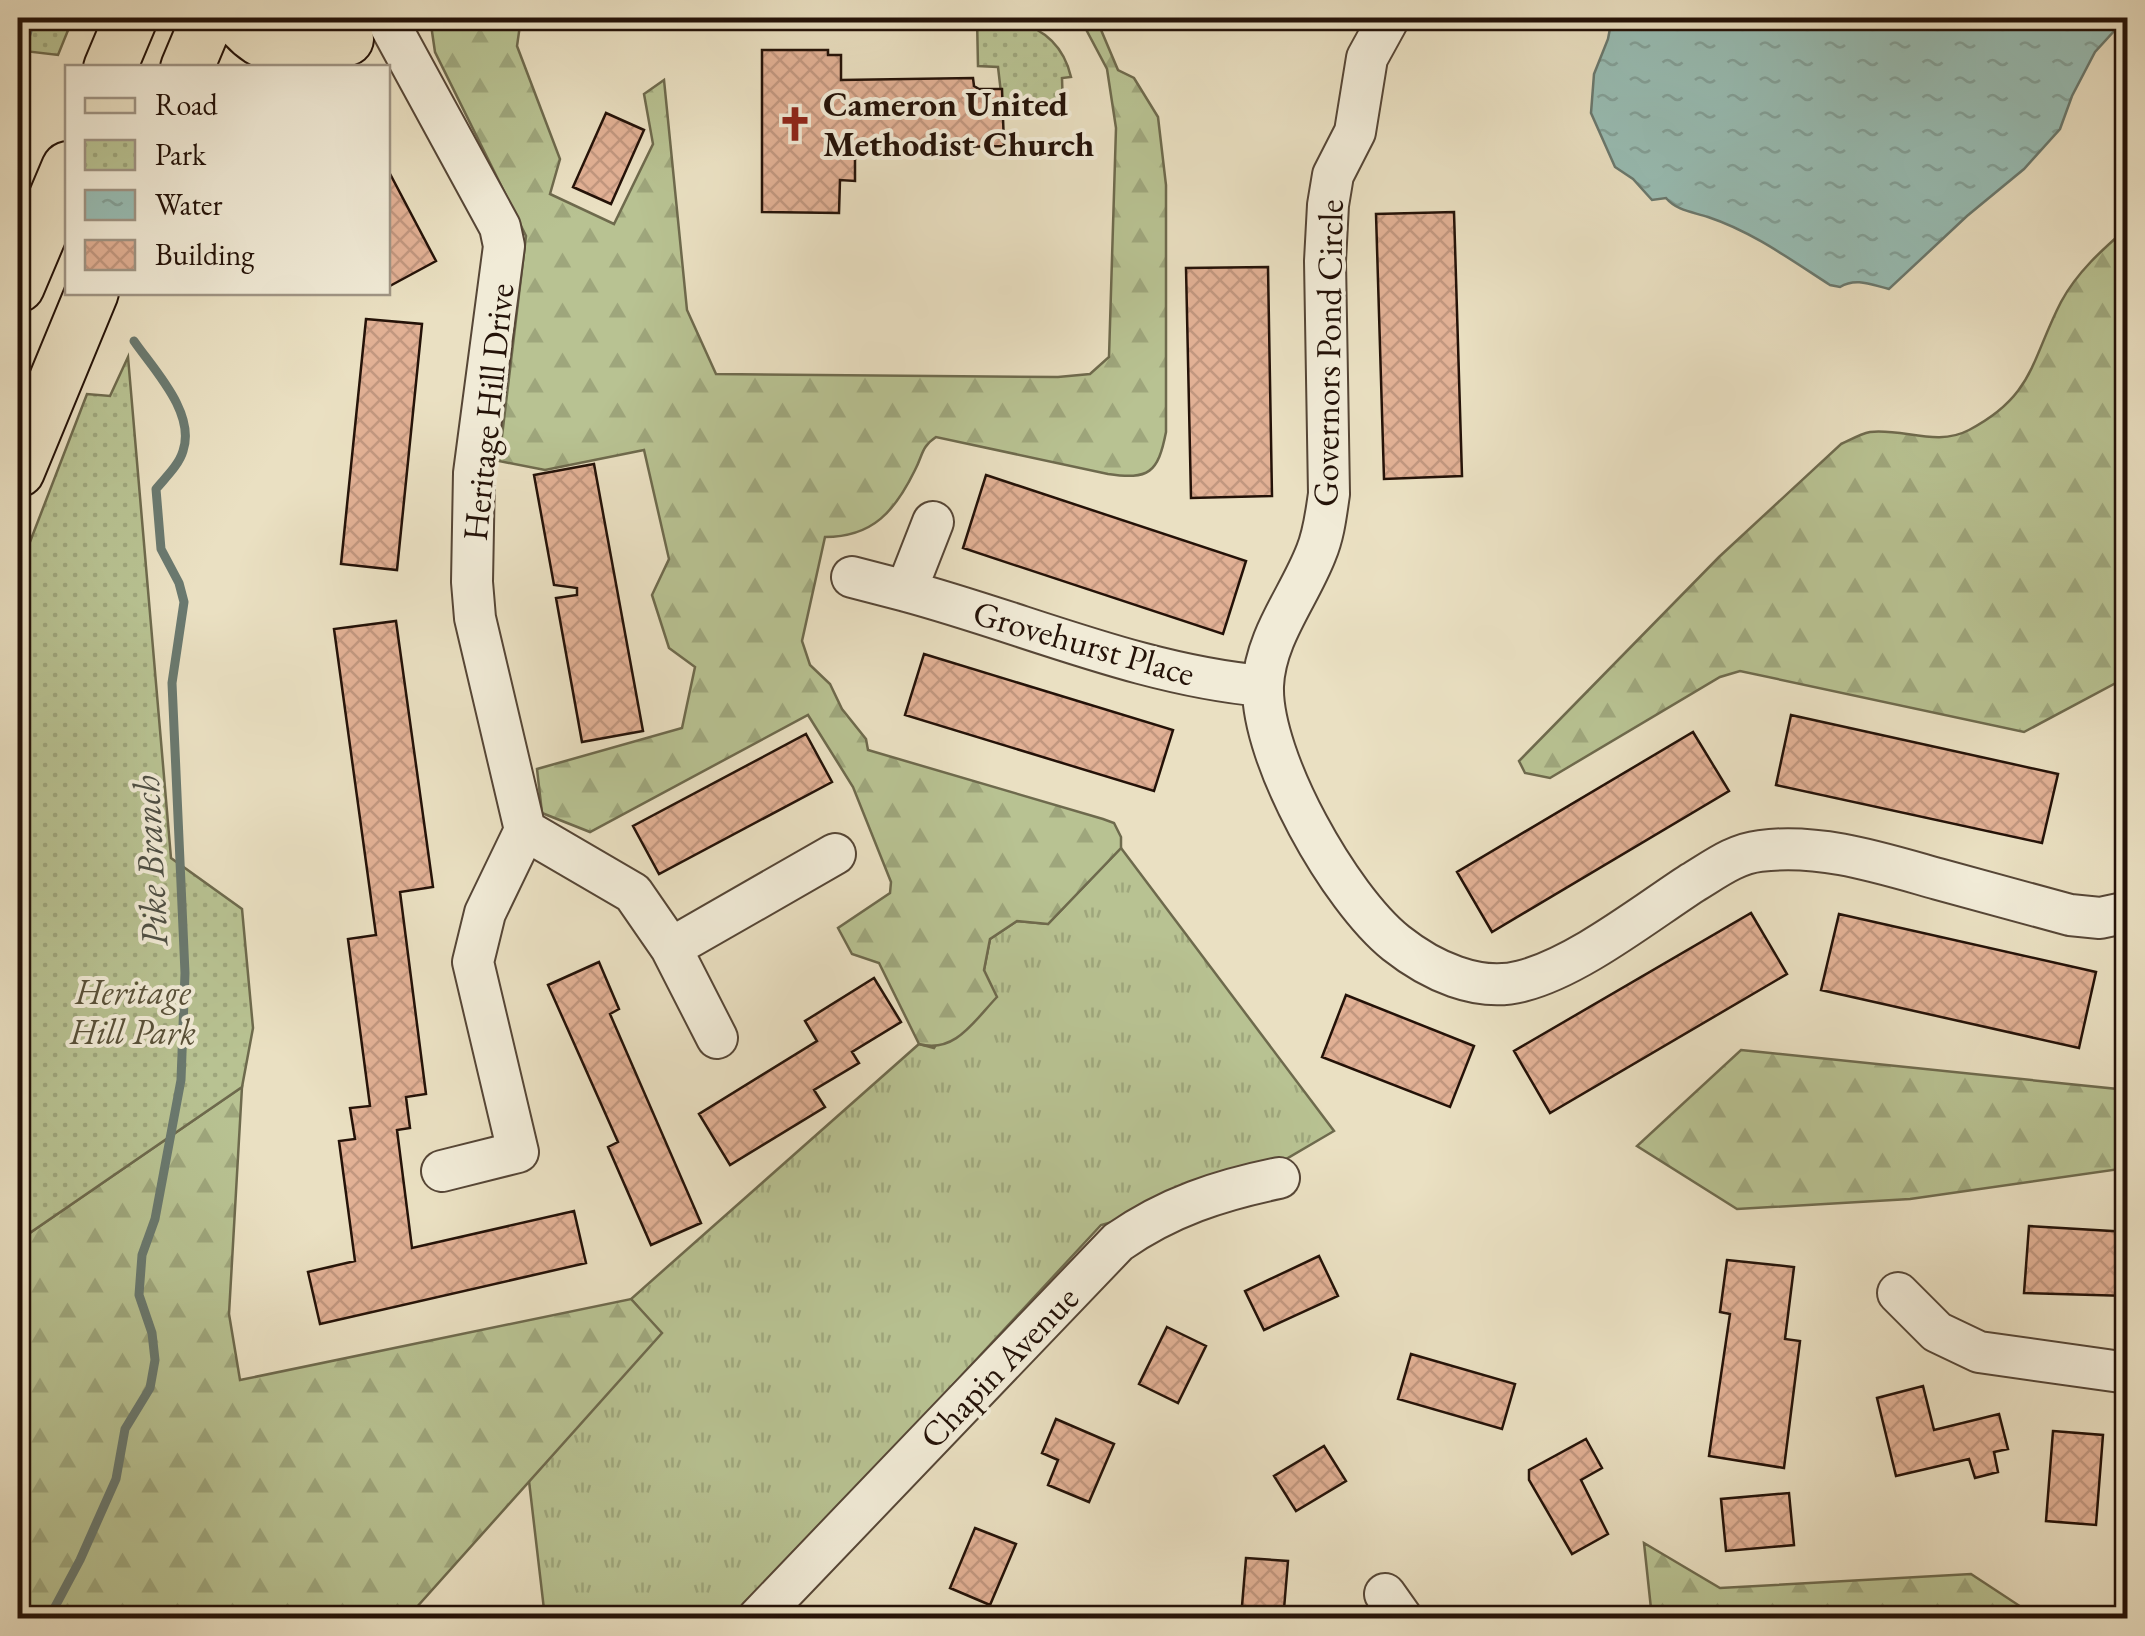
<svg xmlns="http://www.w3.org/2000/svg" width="2145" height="1636" viewBox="0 0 2145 1636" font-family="'EB Garamond',serif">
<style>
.grass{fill:url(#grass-tufts);stroke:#6e6a4d;stroke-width:2.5}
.forest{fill:url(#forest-firs);stroke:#6e6a4d;stroke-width:2.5}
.park{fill:url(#park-dots);stroke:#6e6a4d;stroke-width:2.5}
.water{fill:url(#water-ripples);stroke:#6a796f;stroke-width:2.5}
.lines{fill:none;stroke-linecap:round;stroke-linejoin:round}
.stream{stroke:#6a796f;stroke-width:9}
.building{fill:url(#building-cross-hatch);stroke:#241208;stroke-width:2.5}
.minor-casing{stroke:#564636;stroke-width:44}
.major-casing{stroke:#241208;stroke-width:56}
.minor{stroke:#f1ebd7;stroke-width:40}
.major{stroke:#eae0c2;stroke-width:52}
.labels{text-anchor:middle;stroke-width:8;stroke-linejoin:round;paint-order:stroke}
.poi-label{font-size:35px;font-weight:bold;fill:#241208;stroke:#f1ebd7;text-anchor:start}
.street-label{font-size:35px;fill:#241208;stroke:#f1ebd7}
.park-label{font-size:35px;font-style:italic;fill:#585038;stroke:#f1ebd7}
.water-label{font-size:38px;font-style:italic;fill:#4d4e44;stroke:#f1ebd7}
</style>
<defs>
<pattern id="grass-tufts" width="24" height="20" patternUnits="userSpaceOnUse" patternTransform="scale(2.5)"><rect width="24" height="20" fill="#b8c292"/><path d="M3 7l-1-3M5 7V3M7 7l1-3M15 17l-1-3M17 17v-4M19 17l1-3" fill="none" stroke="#9ea67c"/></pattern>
<pattern id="forest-firs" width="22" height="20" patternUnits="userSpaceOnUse" patternTransform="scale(2.5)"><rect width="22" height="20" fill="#b8c292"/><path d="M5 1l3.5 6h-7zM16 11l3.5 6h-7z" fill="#9ea67c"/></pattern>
<pattern id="park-dots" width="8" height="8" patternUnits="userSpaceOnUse" patternTransform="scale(2.5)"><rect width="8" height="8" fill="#b8c292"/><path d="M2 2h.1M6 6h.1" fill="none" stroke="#9ea67c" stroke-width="1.8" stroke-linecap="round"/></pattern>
<pattern id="water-ripples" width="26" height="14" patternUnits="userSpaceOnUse" patternTransform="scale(2.5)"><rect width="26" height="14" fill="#98bdb4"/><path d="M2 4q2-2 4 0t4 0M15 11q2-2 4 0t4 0" fill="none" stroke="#83a199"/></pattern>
<pattern id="building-cross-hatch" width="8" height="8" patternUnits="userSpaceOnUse" patternTransform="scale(2.5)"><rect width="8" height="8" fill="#e2b195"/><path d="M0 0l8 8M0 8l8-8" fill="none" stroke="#c2977f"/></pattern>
</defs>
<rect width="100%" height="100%" fill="#eae0c2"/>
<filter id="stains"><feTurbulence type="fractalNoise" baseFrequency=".002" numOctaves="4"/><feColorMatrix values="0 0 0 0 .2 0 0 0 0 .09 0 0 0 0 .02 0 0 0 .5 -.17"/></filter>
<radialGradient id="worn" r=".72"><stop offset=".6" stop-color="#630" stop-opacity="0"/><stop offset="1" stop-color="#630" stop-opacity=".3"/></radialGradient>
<path class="grass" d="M1121,848l213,283 -94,55 -139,39 -364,393h-192l-16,-137 132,-148 -30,-34 288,-255 15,4 50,-78 6,-31 27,-18 31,3z"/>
<path class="forest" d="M430,18h91l-4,28 43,113 -10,35 64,30 39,-80 -9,-50 20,-14 23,230 29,64 342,3 32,-3 19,-17 7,-229 -9,-59 -27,-51h16l22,52 16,8 24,39 8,68v247c-8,41 -17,48 -58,42l-172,-37c-15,10 -13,18 -21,33 -20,41 -42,67 -90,67l-23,104 8,24 20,19 12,25 24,30 2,11 235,69 11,4 7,14v11l-73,76 -31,-3 -27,18 -6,31 13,27c-23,24 -42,57 -78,47l-40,-81 -27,-9 -14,-26 52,-35 1,-11 -38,-95 -45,-72 -218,117 -48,-19 -5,-44 145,-41 13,-61 -26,-19 -17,-53 17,-36 -25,-109 -99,20 -46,-9 27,-225 -91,-184z
M2127,228v449l-103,55 -284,-61 -20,6 -170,101 -25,-5 -6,-12 200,-204 122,-113c9,-4 19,-10 29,-12 33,-4 67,15 99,-2 65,-34 62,-70 92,-128 16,-30 41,-52 66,-74z
M1741,1050l386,40v78l-217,31 -173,10 -100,-63z
M242,1087l-13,227 11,66 391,-81 31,34 -255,285h-389v-377z
M1644,1543l76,45 251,-14 67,44h-386z"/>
<path class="park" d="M18,18h55l-15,37 -33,-4 -7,20z
M977,18c45,-1 83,12 94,59l-9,1 1,31 -60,1 -5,-43 -20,-1z
M128,357l43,501 71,51 11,119 -11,59 -224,154v-668l69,-179 23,2z"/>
<path class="water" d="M1612,18h514l-31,34 -23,44 -12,33 -36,40 -57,47 -78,73c-17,-4 -33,-12 -49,-2l-10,-2c-39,-25 -77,-53 -122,-68 -15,-5 -31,-6 -42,-19l-14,2 -19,-21 -18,-12 -24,-54 3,-39 14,-35z"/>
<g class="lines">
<path class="stream" d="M18,63l14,-45
M49,1618l31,-58 36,-81 9,-50 25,-41 5,-28 -3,-27 -13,-38 3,-40 13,-36 26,-139 4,-107 -13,-290 12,-81 -5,-19 -18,-34 -5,-60c9,-11 23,-24 27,-38 13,-38 -29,-81 -49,-110"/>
</g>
<path class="building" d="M762,50h66v5h13v25l132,-2 1,8 5,3h23l2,57 -149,3v32l-15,-1 -1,33 -77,-1z
M606,113l38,17 -33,74 -38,-17z
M388,170l48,91 -48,26z
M1454,212l8,264 -78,3 -8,-265z
M1268,267l4,229 -81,2 -5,-230z
M366,319l56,5 -25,246 -56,-6z
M594,464l49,267 -61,11 -26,-144 21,-3v-7l-23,-3 -20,-110z
M986,475l260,86 -23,73 -260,-86z
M396,621l37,266 -33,5 26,202 -20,3 4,31 -13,2 15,118 162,-37 12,52 -266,61 -12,-52 47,-11 -16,-120 16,-2 -5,-31 20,-2 -22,-167 28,-4 -42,-306z
M924,654l249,76 -19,61 -249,-76z
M1791,715l267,59 -16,69 -266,-58z
M1693,732l36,59 -237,141 -35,-60z
M806,734l26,48 -173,92 -26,-48z
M1751,913l36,61 -237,139 -36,-62z
M1839,914l257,58 -17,76 -258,-58z
M599,962l20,47 -9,5 91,209 -50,22 -43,-98 10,-5 -70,-157z
M874,978l27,44 -49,30 7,11 -45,27 11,17 -95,58 -31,-51 118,-73 -12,-20z
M1346,995l128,51 -24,61 -128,-50z
M2029,1226l99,6v64l-104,-3z
M1319,1256l19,40 -74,34 -19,-39z
M1727,1260l67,7 -9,72 15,2 -16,127 -75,-12 21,-142 -10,-2z
M1167,1327l39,19 -28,57 -39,-19z
M1411,1354l104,30 -13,45 -104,-30z
M1923,1386l11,44 65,-16 9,35 -14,3 4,20 -23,6 -6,-19 -73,17 -19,-78z
M1056,1419l58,25 -25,58 -41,-17 10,-25 -16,-7z
M2053,1431l50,4 -7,90 -50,-4z
M1586,1439l16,29 -21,12 27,54 -36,20 -43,-74v-10z
M1324,1446l22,35 -50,30 -22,-35z
M1789,1493l5,52 -68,6 -5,-52z
M975,1528l41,16 -26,61 -40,-17z
M1246,1558l42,3 -4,48 -42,-3z"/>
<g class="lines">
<defs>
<path id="minor" d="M386,18l114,209 4,19 -30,227 -2,109 3,36 50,212
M1389,18l-22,40 -12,74 -22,43 -5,30 -3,56 4,233c-3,20 -5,40 -13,59 -17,44 -51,84 -53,133 -2,73 77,212 133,257 34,27 82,50 126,38 55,-14 121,-66 170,-98 22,-13 42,-29 68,-32 60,-8 121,12 178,28 44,12 88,24 132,36l30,3 28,-6
M933,522l-27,69c119,32 234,84 357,95
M852,577l54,14
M525,830l108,63 38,55 46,90
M671,948l164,-94
M442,1171l76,-19 -45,-190 12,-49 40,-83
M1898,1293l39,39 42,20 149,21
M1385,1594l17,24
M758,1618l360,-376c50,-35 102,-52 161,-64"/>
<path id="major" d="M238,18c29,40 67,35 109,21
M110,68l21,-50
M187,68l21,-50
M18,286l50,-118
M18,471l74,-179"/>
</defs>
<use href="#minor" class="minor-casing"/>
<use href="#major" class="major-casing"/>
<use href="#minor" class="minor"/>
<use href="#major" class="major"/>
</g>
<defs>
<symbol id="church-bare" viewBox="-9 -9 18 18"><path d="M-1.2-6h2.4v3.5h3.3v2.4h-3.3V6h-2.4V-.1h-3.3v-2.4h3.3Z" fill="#8f2418" stroke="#f1ebd7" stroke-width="2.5" paint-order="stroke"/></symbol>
</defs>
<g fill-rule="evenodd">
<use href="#church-bare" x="770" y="99" width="50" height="50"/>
</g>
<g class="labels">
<g class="poi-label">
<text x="823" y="116">Cameron United<tspan x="823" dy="40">Methodist Church</tspan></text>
</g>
<g class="street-label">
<text transform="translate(1328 353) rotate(-89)" y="12">Governors Pond Circle</text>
<text transform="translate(488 412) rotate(-84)" y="12">Heritage Hill Drive</text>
<text transform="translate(1084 643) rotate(16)" y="12">Grovehurst Place</text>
<text transform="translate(999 1367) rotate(-46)" y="12">Chapin Avenue</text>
</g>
<g class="park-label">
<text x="133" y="1004">Heritage<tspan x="133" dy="40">Hill Park</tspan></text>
</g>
<g class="water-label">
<text transform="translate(150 861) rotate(-93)" y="13">Pike Branch</text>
</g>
</g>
<rect width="2145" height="1636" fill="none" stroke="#eae0c2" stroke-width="60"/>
<rect x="20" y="20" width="2105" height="1596" fill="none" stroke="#241208" stroke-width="5"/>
<rect x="30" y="30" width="2085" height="1576" fill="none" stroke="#241208" stroke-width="2.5"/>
<rect x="65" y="65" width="325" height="230" fill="#f1ebd7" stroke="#9f9484" stroke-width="2.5"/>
<rect x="85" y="98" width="50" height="15" fill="#eae0c2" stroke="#9f9484" stroke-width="2.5"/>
<text x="155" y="115" font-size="30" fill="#241208">Road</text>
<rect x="85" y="140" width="50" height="30" fill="url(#park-dots)" stroke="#9f9484" stroke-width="2.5"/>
<text x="155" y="165" font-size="30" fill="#241208">Park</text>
<rect x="85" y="190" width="50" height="30" fill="url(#water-ripples)" stroke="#9f9484" stroke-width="2.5"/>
<text x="155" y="215" font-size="30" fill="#241208">Water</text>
<rect x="85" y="240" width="50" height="30" fill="url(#building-cross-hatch)" stroke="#9f9484" stroke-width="2.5"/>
<text x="155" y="265" font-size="30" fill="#241208">Building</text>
<rect width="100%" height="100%" filter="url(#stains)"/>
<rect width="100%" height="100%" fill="url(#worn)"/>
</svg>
